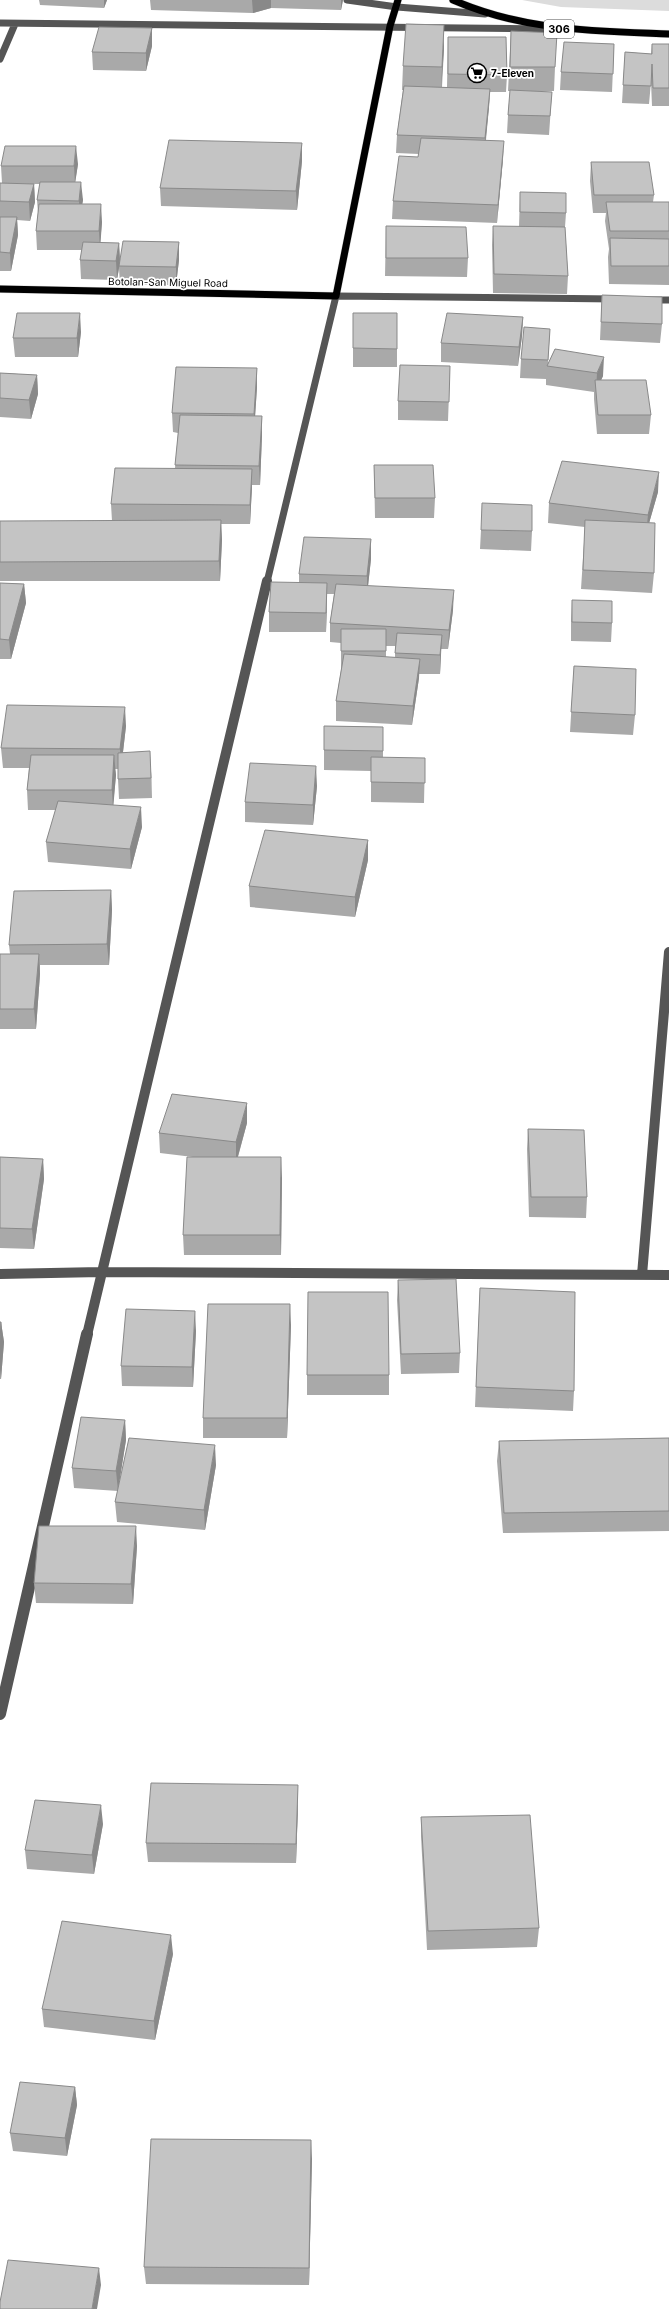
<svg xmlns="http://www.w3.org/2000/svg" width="669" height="2309" viewBox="0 0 669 2309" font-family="Inter,sans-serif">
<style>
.green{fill:#dcdcdc}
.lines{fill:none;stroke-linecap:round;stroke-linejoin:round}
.major-casing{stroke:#dbdbdb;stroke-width:8}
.minor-far2{stroke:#555;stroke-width:7}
.minor-far1{stroke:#555;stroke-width:10}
.minor{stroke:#555;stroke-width:12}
.major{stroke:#000;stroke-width:7}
.wall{fill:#a9a9a9;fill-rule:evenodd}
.shaded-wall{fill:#898989}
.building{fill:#c4c4c4;stroke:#898989}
.labels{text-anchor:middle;stroke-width:3.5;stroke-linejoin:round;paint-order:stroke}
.far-poi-label{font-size:10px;font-weight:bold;fill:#000;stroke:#fff;text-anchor:start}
.far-street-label{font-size:10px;fill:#000;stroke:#fff}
.shield{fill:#fff;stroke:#4c4c4c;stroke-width:1}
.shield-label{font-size:11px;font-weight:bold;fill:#000}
</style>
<rect width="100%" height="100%" fill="#fff"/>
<path class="green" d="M522,0h147v11l-108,-4z"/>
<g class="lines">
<defs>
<path id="major" d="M453,0c71,31 140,31 216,34
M0,289l336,7 54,-270 8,-26"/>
</defs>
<use href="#major" class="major-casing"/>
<path class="minor-far2" d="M347,0l50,7 88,7
M0,23l547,6
M0,59l15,-35
M649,300h20
M267,582l69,-286 279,3"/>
<path class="minor-far1" d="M0,1274l101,-2 568,3
M642,1275l27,-323
M87,1335l180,-754"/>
<path class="minor" d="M0,1714l87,-380"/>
<use href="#major" class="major"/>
</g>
<path class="wall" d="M39,0h68l-3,8 -64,-3z
M150,0h193l-2,10 -70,-2 -18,5 -102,-3z
M152,28v18l-6,25 -53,-1 -1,-18z
M511,31l44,36 -1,24h-27l25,1 -3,43 -42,-2 1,-18 2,-24h-2z
M448,37l59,38 -1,17h-16l-1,15 -3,33 17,19 -6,64 -105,-4 1,-18 25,-44 1,-3 -23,-1 1,-18 6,-45h-1l1,-24 41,-17 -2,38h5z
M614,44l-2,48 -52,-2 1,-18z
M652,44h17v62h-17l-1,-24 -2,22 -27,-1 3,-51 26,2z
M302,143v18l-5,49 -136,-4 -1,-18z
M591,162l63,33 -1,7h16v83l-60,-1 -1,-27 1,-8 -4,-28 1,-8h-13l-3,-32z
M78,164l-3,18 8,18 -1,4 20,18 -2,21h19l1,16 59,-17v18l-3,25h-56l-1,-17 -2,12 -36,-1 -1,-19 2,-10h-45l-1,-19 2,-18 -1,-13 3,-16h-6l1,18 -5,19 -13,-1 1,15 -7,36h-11v-88h2l-1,-17z
M520,192l46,21 -1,14 3,49 -1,18 -74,-1 -1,-48 1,-19 26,1z
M386,226l82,32 -1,19 -82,-1z
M602,295l60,29 -2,19 -60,-3z
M353,313l44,36v18h-44z
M523,317l-1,19 -4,30 -77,-4v-19z
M550,329l-2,35 7,-15 48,27 -2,4 50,35 -2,19h-52l-3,-35v-7l-48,-7v-6l-26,-1 1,-19z
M81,332l-3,25h-63l-2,-19z
M450,366l-2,55 -50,-1v-19z
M257,368v19l-2,29h7v19l-2,50h-8l-2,39h-29l1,16 -2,41h-220v-60h112l-1,-17 64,-36 3,-35 -5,-1 -1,-19z
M0,373l37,2 1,19 -7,25 -31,-2z
M374,465l61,33 -1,20h-59z
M658,492l-9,31 5,50 -2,20 -71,-4 4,-62 -37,-4 1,-20z
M481,530l51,1 -1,20 -51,-2z
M371,539v20l-3,27 85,24 -5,39h-7l-1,25h-21v4l-7,47 -76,-4v-20l5,-31v-27l-11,-1v-19l4,-29h-7l-1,38h-57v-20l30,-30v-8zM386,646h9v11h-9z
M0,583l24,1 2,19 -15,56h-11z
M572,600l40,23 -1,19 -40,-1v-21z
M574,666l61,49 -2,20 -63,-3z
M126,726l-3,26 28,19 1,27 -33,1 -1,-20v-10h-3l1,6 -3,30 29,22 -11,42 -83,-7 -2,-20 10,-32h-28l-1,-20 2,-22h-26l-2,-20z
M324,726l59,1v31h42l-1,45 -53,-1v-31l-47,-1z
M317,786l-4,39 -68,-3v-20z
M368,840v20l-13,57 -105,-10 -1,-21z
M111,890l1,20 -3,55h-69v9l-4,55h-36v-75h10l-1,-9z
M247,1123l-9,34 44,21 -1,77h-97l-1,-20 10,-78 -33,-4 -1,-20z
M528,1129l59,68 -1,21 -57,-1 -2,-68z
M0,1157l43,2 1,20 -10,70 -34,-1z
M398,1280l62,73 -1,20 -58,1 -4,-74z
M480,1288l94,103 -1,20 -98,-4z
M0,1322h1l3,20 -3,37h-1z
M291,1325l-4,113h-84v-20z
M196,1331l-3,56 -71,-1 -1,-20z
M307,1375h82v20h-82z
M125,1420l1,20 -8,48 98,-23 -11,65 -88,-8 -2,-20 3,-11 -44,-3 -2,-20z
M669,1438v93l-166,2 -6,-72 2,-20z
M137,1546l-4,58 -97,-1 -2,-20z
M298,1805l-2,58 -148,-1 -2,-19z
M421,1817l118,111 -2,19 -110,3 -6,-114z
M103,1824l-9,50 -67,-5 -2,-19z
M173,1954l-18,86 -111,-13 -2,-18z
M75,2087l2,18 -10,51 -54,-5 -3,-18z
M312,2159l-3,126 -163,-1 -2,-17z"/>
<path class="shaded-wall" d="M104,0h3l-3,8z
M252,0h19v8l-18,5z
M341,0h2l-2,10z
M444,25v24l-3,42 1,-24z
M152,28v18l-6,25v-18z
M490,89l-1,18 -5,49 1,-18z
M504,141l-1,18 -6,64 1,-18z
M302,143v18l-5,49 -1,-19z
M76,146l2,18 -3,20 -1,-18z
M81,182l2,18 -3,19 -1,-18z
M34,184l1,18 -5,19 -1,-19z
M101,204l1,18 -2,28 -1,-19z
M17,217l1,18 -7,36 -1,-18z
M179,242v18l-3,25v-18z
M119,243l1,19 -3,18 -1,-19z
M80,313l1,19 -3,25 -1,-19z
M523,317l-1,19 -4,30 1,-19z
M604,357l-1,19 -7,15 1,-18z
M257,368v19l-3,46v-19z
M37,375l1,19 -7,25 -2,-19z
M262,416v19l-2,50 -1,-19z
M252,469v19l-2,36v-19z
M659,472l-1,20 -12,42 2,-19z
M221,520l1,20 -2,41 -1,-20z
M371,539v20l-4,36v-19z
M327,583v19l-1,30v-19z
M24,584l2,19 -15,56 -2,-19z
M454,590l-1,20 -5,39 1,-19z
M442,635l-1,20 -1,19v-19z
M420,659l-1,19 -7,47 1,-19z
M125,707l1,19 -5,43 -1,-20z
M150,751l1,20 1,27 -1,-20z
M114,755l2,20 -3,35 -1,-20z
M316,766l1,20 -4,39v-20z
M141,807l1,20 -11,42 -1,-20z
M368,840v20l-13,57v-20z
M111,890l1,20 -3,55 -2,-21z
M39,954l1,20 -4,55 -2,-20z
M247,1103v20l-11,40v-21z
M281,1157l1,21 -1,77 -1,-20z
M43,1159l1,20 -10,70 -2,-20z
M290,1304l1,21 -4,113v-20z
M195,1311l1,20 -3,56 -1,-20z
M1,1322l3,20 -3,37 -1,-10v-27z
M125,1420l1,20 -8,51 -2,-20z
M215,1445l1,20 -11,65 -1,-20z
M136,1526l1,20 -4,58 -2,-20z
M298,1785v20l-2,58v-19z
M101,1805l2,19 -9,50 -2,-19z
M171,1935l2,19 -18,86 -1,-19z
M75,2087l2,18 -10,51 -2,-18z
M311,2140l1,19 -3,126v-17z
M99,2268l2,17 -4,24h-5z"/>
<path class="building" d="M406,24l38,1 -2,42 -39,-1z
M99,27l53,1 -6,25 -54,-1z
M511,31l46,2 -2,34h-45z
M448,37h58l1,38 -59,-1z
M564,42l50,2 -1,30 -52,-2z
M652,44h17v44h-16l-1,-24 -1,22 -28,-1 2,-33 27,2z
M404,86l86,3 -5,49 -88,-3z
M510,90l42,2 -2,24 -42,-1z
M421,138l83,3 -6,64 -105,-4 6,-45 19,1z
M169,140l133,3 -6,48 -136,-3z
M5,146h71l-2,20h-73z
M591,162h58l5,33h-60z
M40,182h41l-2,19 -42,-1z
M0,183l34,1 -5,18 -29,-1z
M520,192l46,1v20l-46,-1z
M606,202h63v29h-59z
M39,204h62l-2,27h-63z
M0,217h17l-7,36 -10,-1z
M386,226l80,1 2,31h-82z
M493,226l72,1 3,49 -74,-2z
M610,238l59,1v27h-58z
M123,241l56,1 -3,25 -57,-1z
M83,242l36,1 -3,18 -36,-1z
M602,295l60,2v27l-61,-2z
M17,313h63l-3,25h-64z
M353,313h44v36l-44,-1z
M447,313l76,4 -4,30 -78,-4z
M524,327l26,2 -2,31 -27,-1z
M555,349l49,8 -7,16 -50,-7z
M400,365l50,1 -1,36 -51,-1z
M176,367l81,1 -3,46 -82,-1z
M0,373l37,2 -8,25 -29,-2z
M595,380h51l5,35h-53z
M180,415l82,1 -3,50 -84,-1z
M562,461l97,11 -11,43 -99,-12z
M374,465h59l2,33h-60z
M115,468l137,1 -2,36 -139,-1z
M482,503l50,2v26l-51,-1z
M221,520l-2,41 -219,1v-41z
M585,520l70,3 -1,50 -71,-3z
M304,537l67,2 -4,37 -68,-2z
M271,582l56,1 -1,30 -57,-1z
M0,583l24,1 -15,56 -9,-1z
M336,584l118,6 -5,40 -119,-7z
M572,600l40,1v22l-40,-1z
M341,629h45v22h-45z
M397,633l45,2 -2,20 -45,-2z
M344,654l76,5 -7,47 -77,-5z
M574,666l62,3 -1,46 -64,-3z
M7,705l118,2 -5,42 -119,-1z
M324,726l59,1v24l-59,-1z
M150,751l1,27 -33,1v-26z
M31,755h83l-2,35h-85z
M371,757l54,1v25l-54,-1z
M250,763l66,3 -3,39 -68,-3z
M58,801l83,6 -11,42 -84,-7z
M265,830l103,10 -13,57 -106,-11z
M111,890l-4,54 -98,1 5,-54z
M0,954h39l-5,55h-34z
M172,1094l75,9 -11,39 -77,-9z
M528,1129l56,1 3,67h-56z
M0,1157l43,2 -11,70 -32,-1z
M187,1157h94l-1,78h-97z
M456,1279l4,74 -59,1 -3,-74z
M480,1288l95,4 -1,99 -98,-4z
M308,1292h80l1,83h-82z
M208,1304h82l-3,114h-84z
M126,1309l69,2 -3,56 -71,-1z
M0,1322h1l-1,20z
M81,1417l44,3 -9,51 -44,-3z
M129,1438l86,7 -11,65 -89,-8z
M669,1438v73l-165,2 -5,-72z
M39,1526h97l-5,58 -97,-1z
M151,1783l147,2 -2,59 -150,-1z
M35,1800l66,5 -9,50 -67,-5z
M530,1815l9,113 -111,3 -7,-114z
M62,1921l109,14 -17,86 -112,-12z
M20,2082l55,5 -10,51 -55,-5z
M151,2139l160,1 -2,128 -165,-1z
M8,2260l91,8 -7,41h-92v-7z"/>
<defs>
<symbol id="supermarket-ring" viewBox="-11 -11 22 22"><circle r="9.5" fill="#fff" stroke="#000" stroke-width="1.5"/><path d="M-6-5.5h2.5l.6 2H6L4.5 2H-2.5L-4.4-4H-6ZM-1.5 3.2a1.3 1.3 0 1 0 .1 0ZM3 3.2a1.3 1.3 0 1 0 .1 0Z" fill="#000"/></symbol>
</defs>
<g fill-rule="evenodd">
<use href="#supermarket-ring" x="466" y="62" width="22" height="22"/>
</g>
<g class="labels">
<g class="far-poi-label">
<text x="491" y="77">7-Eleven</text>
</g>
<g class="far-street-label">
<text transform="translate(168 282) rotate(1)" y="4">Botolan-San Miguel Road</text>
</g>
<rect class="shield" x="544" y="20" width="30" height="18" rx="3"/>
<g class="shield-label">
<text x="559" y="33">306</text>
</g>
</g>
</svg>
